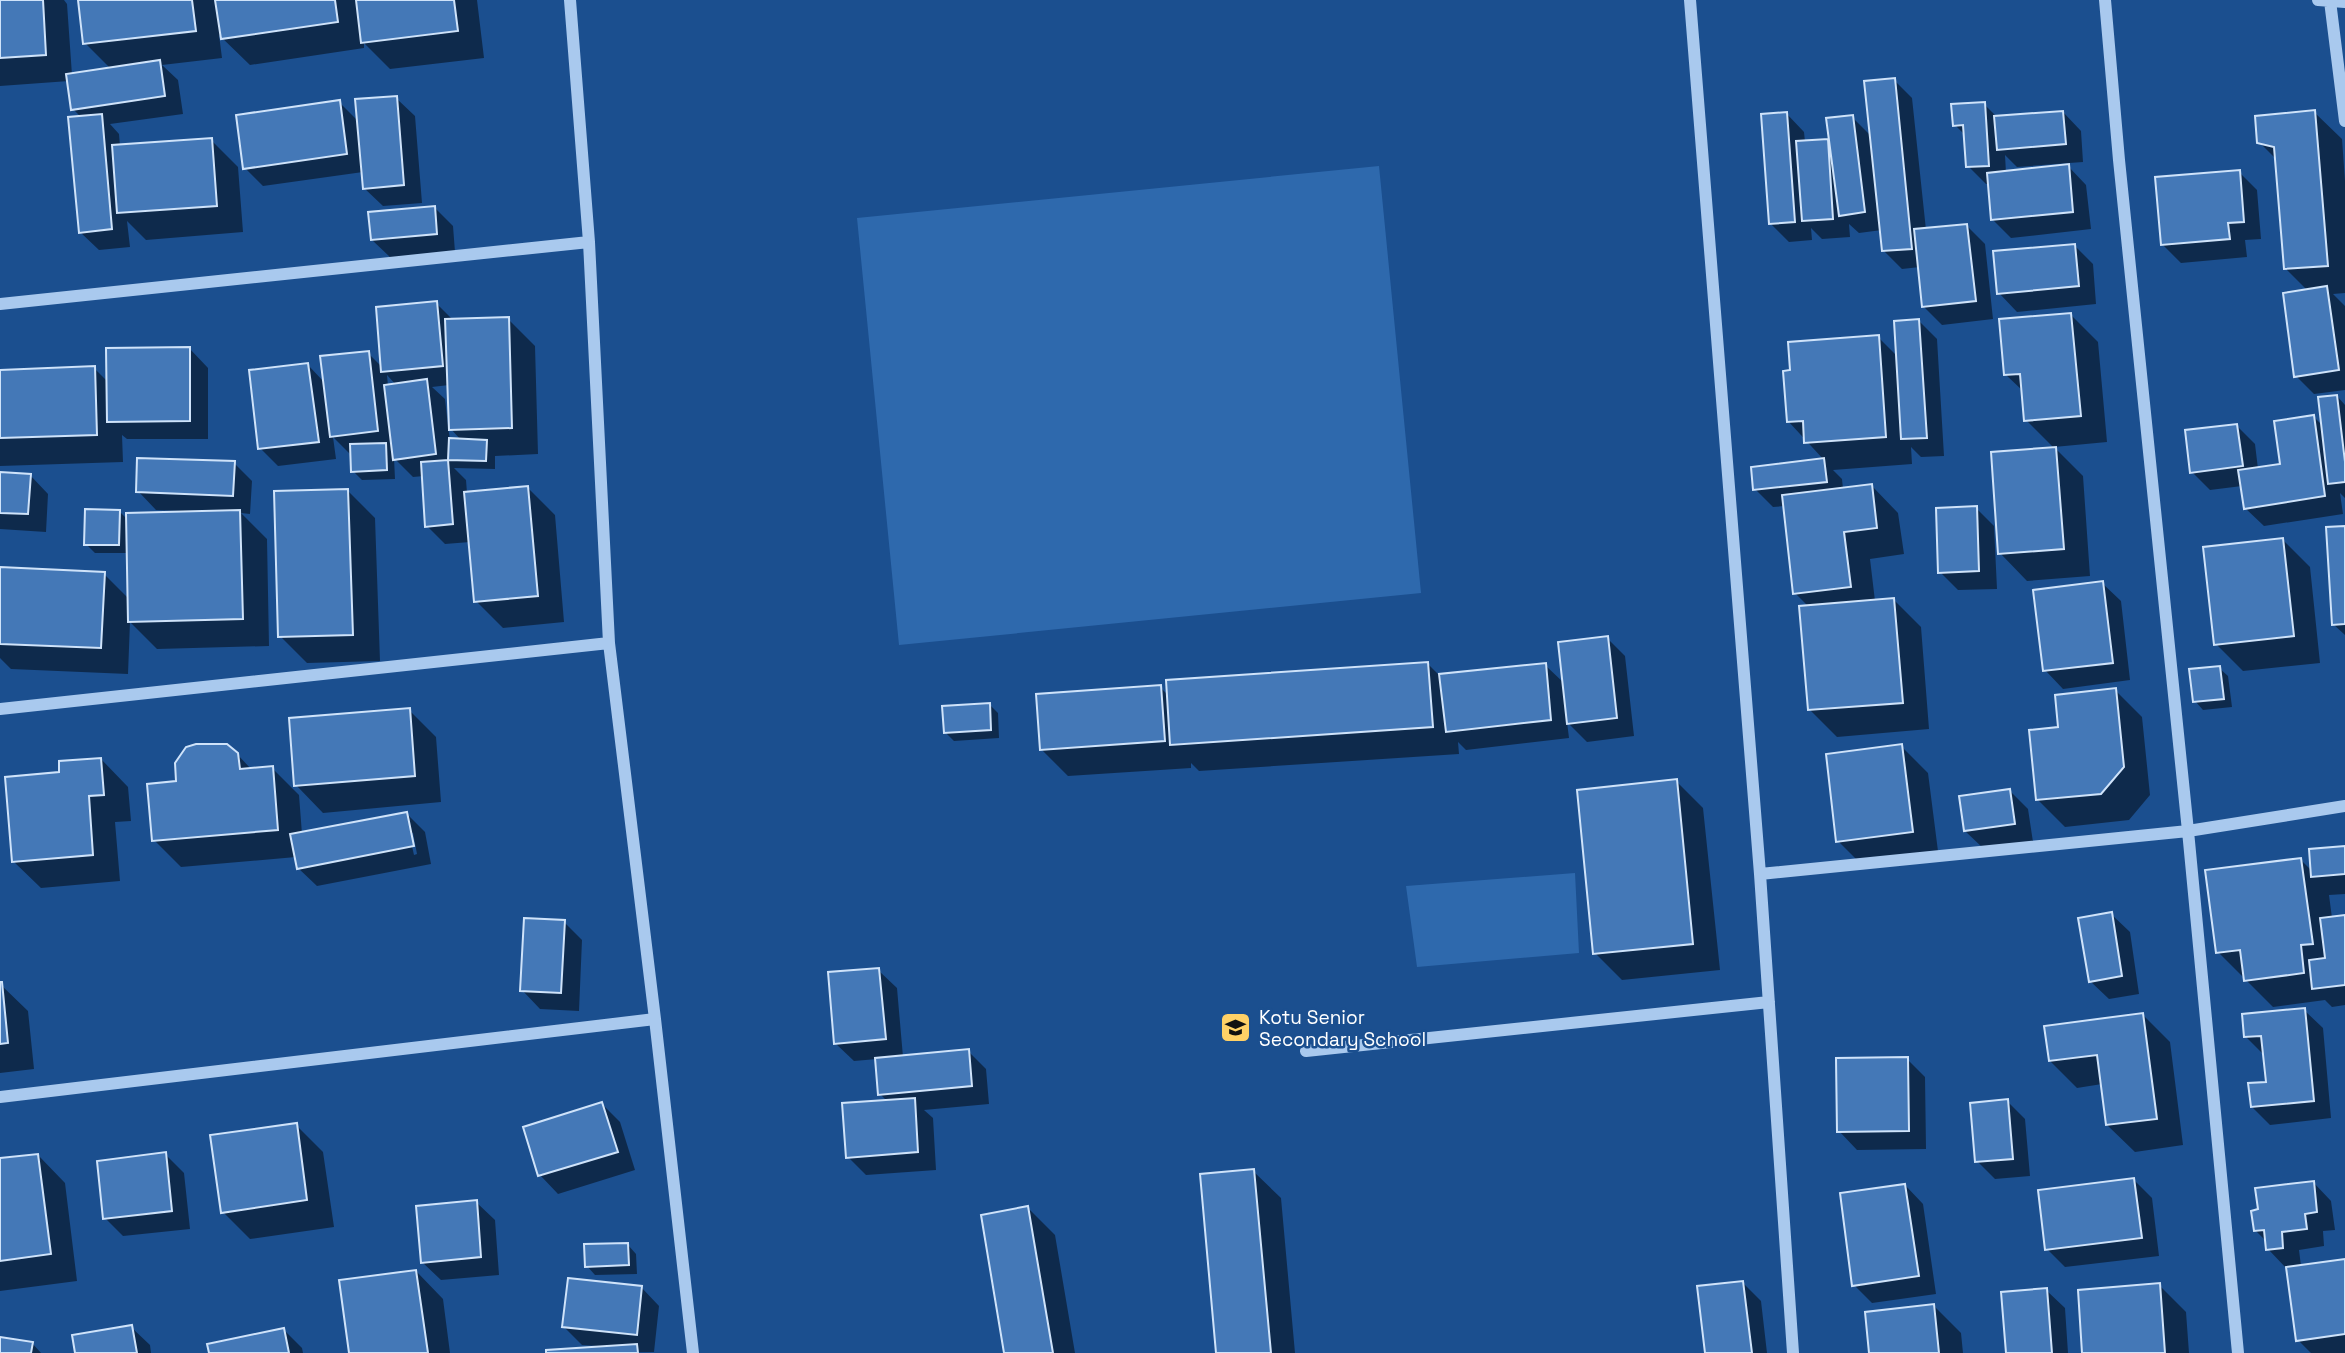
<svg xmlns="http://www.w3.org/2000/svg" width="2345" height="1353" viewBox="0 0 2345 1353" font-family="'Space Grotesk',sans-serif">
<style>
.green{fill:#2e69ad}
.shadow{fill:#0007;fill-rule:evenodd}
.building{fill:#4478b7;stroke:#cfe3fa;stroke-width:2}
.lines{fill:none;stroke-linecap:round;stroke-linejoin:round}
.minor{stroke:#a9c9ee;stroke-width:12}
.labels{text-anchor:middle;stroke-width:5;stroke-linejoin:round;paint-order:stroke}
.poi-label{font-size:19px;fill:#fff;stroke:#1b4f8f;text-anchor:start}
</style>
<rect width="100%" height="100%" fill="#1b4f8f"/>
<path class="green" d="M1379,166l42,427 -522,52 -42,-427z
M1575,873l4,80 -162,14 -11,-81z"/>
<path class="shadow" d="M0,0h64l3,4 5,71 39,-6 -26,-26 -6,-43h398l7,58 -94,11 -26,-26v5l-114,17 -31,-30 3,23 -60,7 16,15 5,34 -73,10 9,10 1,12 91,-6 27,27 5,65 -97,8 -19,-19 3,26 -31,3 -19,-18 2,-114 -9,-9 -4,-28 -69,5z
M1894,80l18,18 14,132 41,-4 18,18 8,75 -51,6 -19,-19 -3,-39 -18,2 -18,-18 -2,-21 -23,3 -10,-9 1,13 -28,2 -11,-11 1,12 -23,2 -18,-18 15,-111 18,19 1,10 22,-1 5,4 20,-28 20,20z
M396,98l19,18 7,87 -39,3 -19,-18 -1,-16 -100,14 -18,-18 94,-66 19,19z
M1984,104l14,14 65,-6 18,19 2,31 -66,5 -12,-12 1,18 62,-7 18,19 5,44 -80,9 -18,-18 -3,-36h-4l-18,-18 -2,-30 -11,-11z
M2314,112l28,27 3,42v112l-12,1 12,12v84l-31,4 -18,-18 12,-85 -22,-22 -9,-109 -18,-18z
M2239,172l18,18 4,49 -16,1 2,17 -66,6 -19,-19z
M435,208l18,18 2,26 -64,6 -19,-18z
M2075,246l18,18 3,40 -79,8 -18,-19z
M436,303l17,17 55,-1 27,27 3,108 -43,2v13l-41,-1 12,12 1,13 61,-5 27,27 9,107 -61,6 -27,-27 -6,-59 -25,2 -18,-18 -3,-50 -11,1 -19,-19 1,21 -33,1 -9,-9 -1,-17h-2l-17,-17 3,22 -58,7 -18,-18 48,-83 17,18 43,-30 14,14zM387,375l9,10 -8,1zM449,385l2,41h-3l-3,-27 -13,-12zM448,426l14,15 -12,-1z
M2071,315l27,27 9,100 -53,5 29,29 7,100 -63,5 -27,-28 55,-104 -29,-29 -3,-29 -18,-17z
M1919,321l18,18 7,117 -23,1 -10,-10 1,17 -79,6 9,9 1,10 28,-4 27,28 6,41 -34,5 5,42 19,-1 27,27 8,102 -92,8 -27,-27 -1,-103 -14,-14 -10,-87 -12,1 -18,-18 69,-29 -36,-39 90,-84 20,20z
M190,349l18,19v71h-81l-5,-4 1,27 -123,4v-95l94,-3 14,14z
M2337,396l8,9v93l-5,-5 3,21 -79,12 -19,-18 -3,-22 -32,4 -18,-18 45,-46 18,18 3,25 24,-4 31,-49 11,11z
M234,463l18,18 -2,33 -9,-1 26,26 2,107 -112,3 -27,-27 -2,52 -117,-5 -11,-11v-89l104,5 25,25 -1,-46h-33l-9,-9 33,-33 9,9 53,-6v-3l-25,-1 -18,-19z
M0,474l30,1 18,19 -2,38 -46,-3z
M348,491l27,27 5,143 -73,2 -27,-27z
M1976,508l18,18 3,63 -39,1 -18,-18z
M2345,527v108l-12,-11z
M2283,540l27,27 10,96 -77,8 -27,-27z
M2102,583l19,18 9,79 -67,9 -18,-19z
M1607,638l18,18 9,80 -47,6 -20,-20 2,16 -103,12 -8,-8 1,12 -260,17 -8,-8v5l-123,8 -27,-27 119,-62 9,9 259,-32 12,12 105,-11 19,18z
M2219,668l9,8 4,31 -29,3 -8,-9z
M2115,690l27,27 8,78 -21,25 -64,7 -27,-27 22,-71z
M989,704l9,9 1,25 -45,3 -9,-9z
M409,710l27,27 5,65 -118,11 -27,-28z
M1901,746l27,27 11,86 -74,9 -27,-27z
M237,754l15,16 20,-2 27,27 3,39 105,-20 18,18 6,32 -114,22 -19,-18 -2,-11 -115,10 -27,-27zM409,833h4l4,21 -3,1z
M101,759l27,28 3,34 -16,1 5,59 -79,7 -28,-27z
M1676,781l27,27 17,162 -98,10 -27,-27z
M2010,791l18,18 5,33 -49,7 -19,-18z
M2345,847v47l-16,1 3,23 13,-1v88l-13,2 -7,-7 -52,7 -55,-55 83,-92 11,11z
M2111,914l19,18 9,62 -30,5 -19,-18z
M564,922l18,18 -3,71 -39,-2 -18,-19z
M878,970l19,18 6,69 65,-6 18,18 3,35 -65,6 9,8 3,52 -70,5 -18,-18 40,-55 -8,-8 -3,-35 -23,2 -19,-18z
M0,984l28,27 6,58 -34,4z
M2304,1010l19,18 8,90 -61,7 -18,-18 16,-24 -3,-27 -19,-19z
M2143,1015l27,27 13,103 -48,7 -28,-27 -5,-41 -25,4 -27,-27z
M1907,1059l18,18 1,72 -69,1 -18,-19z
M2007,1101l18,18 5,57 -35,3 -18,-18z
M602,1104l18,18 15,48 -77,24 -18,-19z
M296,1125l27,27 11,75 -84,12 -27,-27z
M165,1154l19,19 6,56 -67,7 -18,-18z
M38,1155l27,28 12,98 -77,10v-131z
M1253,1171l28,27 14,155h-77z
M2134,1180l18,18 7,58 -94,11 -18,-18z
M2313,1182l18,19 4,29 -12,1 1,15 -25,4 2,16 44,-5v92h-34l-13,-13 -12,-72 -18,-19 -1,-7 -12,-12z
M1905,1185l18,19 13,90 -64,9 -18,-18z
M476,1202l19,18 4,55 -58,5 -19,-18z
M1028,1208l27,27 20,118h-69z
M628,1245l8,9 1,20 -42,1 -8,-9z
M416,1271l27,28 7,54h-99z
M1742,1282l19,19 6,52h-61z
M2159,1285l27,27 3,41h-105z
M641,1287l18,19 -5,46 -107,1 50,-5v-2l-15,-1 -18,-18z
M2046,1290l19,18 3,45h-60z
M1934,1306l27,27 2,20h-93z
M131,1327l19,18 1,8h-74z
M284,1330l18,18 1,5h-92z
M0,1338l32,5 9,10h-41z"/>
<path class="building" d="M0,0h43l3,55 -46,3z
M78,0h114l4,31 -113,13z
M215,0h120l3,22 -117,17z
M356,0h98l4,31 -97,12z
M160,60l5,36 -94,14 -5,-36z
M1895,78l17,171 -30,2 -18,-170z
M397,96l7,89 -41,4 -8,-90z
M340,100l7,54 -104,15 -7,-54z
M1985,102l4,64 -23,1 -3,-42 -10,1 -2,-22z
M2315,110l13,156 -44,3 -10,-122 -17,-4 -2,-27z
M2063,111l3,33 -69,6 -3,-34z
M1787,112l8,110 -26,2 -8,-110z
M102,114l10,115 -33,4 -11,-116z
M1853,115l12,97 -26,4 -13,-98z
M212,138l5,68 -100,7 -5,-68z
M1828,139l5,80 -31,2 -6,-80z
M2069,164l4,48 -82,8 -4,-47z
M2240,170l4,52 -16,1 2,16 -69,6 -6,-68z
M435,206l2,28 -66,6 -3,-28z
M1967,224l9,77 -54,6 -8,-78z
M2075,244l4,42 -82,8 -4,-43z
M2327,286l12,84 -45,7 -11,-84z
M437,301l6,65 -62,6 -5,-65z
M2071,313l10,103 -57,5 -4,-47 -16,1 -5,-56z
M509,317l3,111 -63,2 -4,-111z
M1919,319l8,119 -26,1 -7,-118z
M1879,335l7,102 -82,6 -1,-22 -16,1 -4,-51 7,-1 -2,-28z
M190,347v74l-83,1 -1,-74z
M369,351l9,80 -48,6 -10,-81z
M308,363l11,79 -61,7 -9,-79z
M95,366l2,69 -97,3v-68z
M427,379l9,75 -43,6 -9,-75z
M2337,395l8,67v20l-17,2 -10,-87z
M2314,415l11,81 -81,13 -6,-39 42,-6 -6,-43z
M2237,424l6,42 -53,7 -5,-43z
M449,438l38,2 -1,21 -38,-1z
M386,443l1,27 -36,2 -1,-28z
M2056,447l8,102 -66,5 -7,-102z
M137,458l98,3 -2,35 -97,-4z
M1824,458l3,24 -74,8 -2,-23z
M448,460l5,64 -28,3 -4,-65z
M0,472l31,2 -3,40 -28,-1z
M1872,484l5,44 -33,4 7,55 -58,7 -11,-99z
M528,486l10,110 -64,6 -10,-110z
M348,489l5,146 -75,2 -4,-146z
M1977,506l2,65 -41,2 -2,-65z
M85,509l35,1 -1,35h-35z
M240,510l3,109 -115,3 -2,-109z
M2345,526v98l-13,1 -6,-98z
M2283,538l11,98 -80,9 -11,-98z
M0,567l105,5 -4,76 -101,-4z
M2103,581l10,82 -70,8 -10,-81z
M1894,598l9,105 -95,7 -9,-104z
M1608,636l9,82 -50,6 -9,-82z
M1428,662l5,65 -263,18 -4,-65z
M1546,663l5,57 -105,12 -7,-58z
M2220,666l4,33 -31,3 -4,-33z
M1161,685l4,56 -125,9 -4,-56z
M2116,688l8,79 -23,27 -65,6 -7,-70 29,-3 -3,-32z
M990,703l1,27 -47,3 -2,-27z
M410,708l5,68 -121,10 -5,-68z
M196,744h31l11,9 2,16 33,-3 5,64 -126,11 -5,-57 29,-3 -1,-18 11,-16z
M1902,744l11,88 -77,10 -10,-88z
M101,758l3,37 -15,1 4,59 -81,7 -7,-85 54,-5v-11z
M1677,779l16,165 -100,10 -16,-164z
M2010,789l5,35 -51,7 -5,-35z
M407,812l7,34 -117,23 -7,-35z
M2345,846v28l-34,3 -2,-28z
M2301,858l12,86 -12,1 3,28 -60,8 -4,-31 -24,3 -11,-83z
M2112,912l10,64 -33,6 -11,-64z
M2345,915v70l-33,4 -3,-29 16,-2 -5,-40z
M524,918l41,2 -4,73 -41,-2z
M879,968l7,71 -52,5 -6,-72z
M0,982h2l6,61 -8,1z
M2305,1008l9,93 -63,6 -3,-24 18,-1 -5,-46 -17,1 -2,-23z
M2143,1013l14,106 -51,6 -9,-70 -48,6 -5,-35z
M969,1049l3,37 -94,9 -3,-37z
M1908,1057l1,74 -72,1 -1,-74z
M915,1098l3,54 -72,6 -4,-55z
M2008,1099l5,60 -38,3 -5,-59z
M602,1102l16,50 -80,24 -15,-49z
M297,1123l10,77 -86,13 -11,-78z
M166,1152l6,59 -69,8 -6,-58z
M38,1154l13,100 -51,7v-103z
M1254,1169l17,184h-55l-16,-179z
M2134,1178l8,60 -97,12 -7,-60z
M2314,1181l3,31 -12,2 2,15 -25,3 1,16 -17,2 -2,-20 -10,1 -3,-20 7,-2 -3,-21z
M1905,1184l14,92 -67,10 -12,-93z
M477,1200l4,57 -60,6 -5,-57z
M1028,1206l25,147h-49l-23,-138z
M628,1243l1,22 -44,2 -1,-23z
M2345,1259v75l-49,7 -10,-74z
M416,1270l12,83h-79l-10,-73z
M568,1278l74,8 -5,49 -75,-8z
M1743,1281l9,72h-47l-8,-67z
M2160,1283l5,70h-83l-4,-63z
M2047,1288l5,65h-46l-5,-61z
M1934,1304l5,49h-70l-4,-41z
M132,1325l5,28h-62l-3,-18z
M284,1328l5,25h-80l-2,-9z
M0,1337l33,5 -2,11h-31z
M637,1344l1,9h-92v-3z"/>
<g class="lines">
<path class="minor" d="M570,0l19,242 20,401 46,376 38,334
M1690,0l70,874 33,479
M2105,0l14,160 69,671 50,522
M2318,0l27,2
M2330,1l15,120
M0,304l589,-62
M0,709l609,-66
M1760,874l428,-43 157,-25
M1306,1051l463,-49
M0,1097l655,-78"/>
</g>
<defs>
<symbol id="school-square" viewBox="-11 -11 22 22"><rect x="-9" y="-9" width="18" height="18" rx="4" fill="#ffd166" stroke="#1b4f8f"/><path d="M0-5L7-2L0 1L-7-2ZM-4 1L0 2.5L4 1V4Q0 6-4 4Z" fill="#111"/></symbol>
</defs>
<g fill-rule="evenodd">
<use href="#school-square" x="1218" y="1010" width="35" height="35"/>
</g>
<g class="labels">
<g class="poi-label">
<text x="1259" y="1024">Kotu Senior<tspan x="1259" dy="22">Secondary School</tspan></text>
</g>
</g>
</svg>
